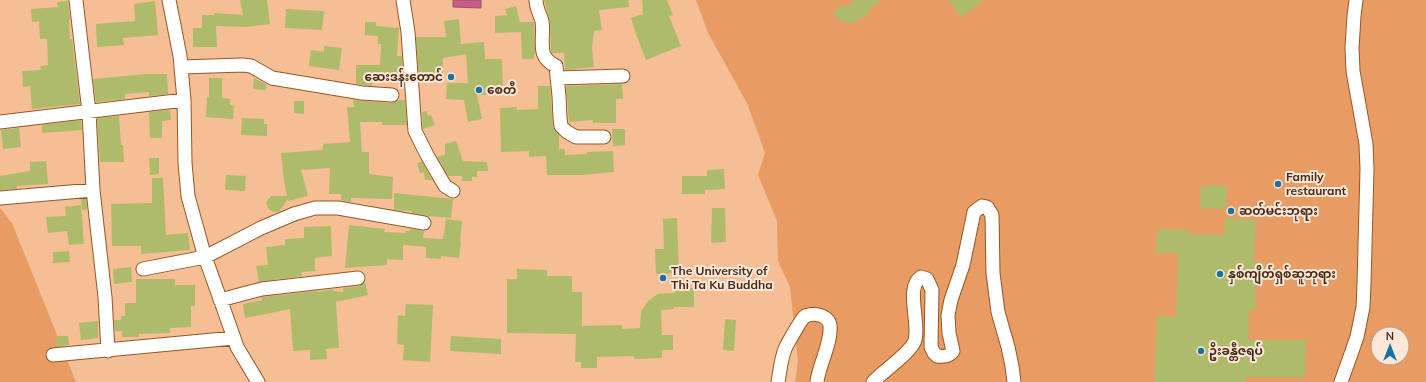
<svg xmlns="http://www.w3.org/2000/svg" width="1426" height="382" viewBox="0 0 1426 382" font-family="Mulish,'Noto Sans Myanmar',sans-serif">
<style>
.green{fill:#e89b62;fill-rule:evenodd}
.water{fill:#c45e87;stroke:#9e4f65}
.building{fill:#aebb6a}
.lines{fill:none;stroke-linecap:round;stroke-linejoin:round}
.minor-casing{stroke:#955723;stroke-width:15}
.minor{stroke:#fff;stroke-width:13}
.poi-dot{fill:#1573a1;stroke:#fde7d8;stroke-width:1.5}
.labels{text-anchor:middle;stroke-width:4;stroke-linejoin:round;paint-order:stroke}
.poi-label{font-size:12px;font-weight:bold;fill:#462b16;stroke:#fde7d8;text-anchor:start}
</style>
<rect width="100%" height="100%" fill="#f6be95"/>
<path class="green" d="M696,0h730v382h-631l3,-21 -8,-74 -12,-26 -1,-40 -19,-46 7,-22 -18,-50 -39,-70zM1378,334h24v24h-24z
M0,208l12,15 64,159h-76z"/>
<path class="water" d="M453,0h28v8l-28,-1z"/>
<path class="building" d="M240,0h27l3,24 -23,3 -31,-1 1,21h-24v-19h9v-13h12v-2l29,2z
M544,0h84l1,7 -30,3 3,20 -8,1 -2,17 2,19 -29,3 -1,-17h-12l-1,-3 -1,-30z
M642,0h25l6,15 -4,1 12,30 -35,14 -10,-26 -5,-16 12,-4z
M855,0h27l-12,9v2l-6,6 -11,6 -11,-1 -9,-7 8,-10 4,2z
M949,0h35l-23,17z
M68,1l2,19h-1l1,19h2l8,65 -48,5 -2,-23 -7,1 -1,-16 19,-1 -1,-4 8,-1 -1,-26h-7l-1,-18 -7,1 -1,-13 27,-2 -1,-5z
M155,1l3,34 -35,3 1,7 -27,2 -1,-23 39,-3 -1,-17z
M516,6l4,16h14l1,32h-1v5h-12l-1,-27 -26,1v-17l12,-1 -2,-6z
M286,9l38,2 -2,19 -37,-2z
M459,19l2,25 23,-2 1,17h17l1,35 -26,1 5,24 -14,3 -4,-22 -18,-1 1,-16h21l-2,-29 -23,4v20h-24l-3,-41h30l-2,-16z
M365,22h11v4l23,2 -2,28h5l1,21 -31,-2v11l-16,-2v-19h24l1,-21h-3v-8l-13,-1z
M324,46l18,2 -3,22 -30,-4 2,-16 13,2z
M146,74h21l1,20 -19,2v-4l-24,2v5l-29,3 -3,-23z
M209,78h13v20l8,1v6l4,1 -1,13 -27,-2 1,-20h2z
M254,78l12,6v6l-13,-1z
M622,84l1,15h-7v24h-23v-3l-24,2 -3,-36z
M538,86h12l3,41 6,8v14h6v6l22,-1v-2l26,-1 1,21 -31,3h-36l-1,-19 -17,1v-6l-28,1 -1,-44 17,-1v3l21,-1z
M353,100l38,3 7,-3h7l2,25h-25v-3h-22l2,30h7v22l24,3 -1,22 -41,-1v4l-10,-2v-6h-12l1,-26 -29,2 7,26 -20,5v-2l-9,13 -9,-1 -4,-8 5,-7h16l-3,-15 -3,-28 40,-3 2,-1v-5l27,-2 -3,-35h7z
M294,101h10v13l-10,-1z
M170,110l1,10 -9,1v17h-12l-1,-26z
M427,111l1,5 3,-1 4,10 -12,4 -1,-17z
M119,116l2,29h2l1,17h-24l-3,-44z
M242,118l22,1v5h3v12l-26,-1z
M81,120l1,10 -40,3v-8z
M19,128l2,19 -18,2 -2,-19z
M612,129h13v16l-12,1z
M456,141l7,20 24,1 1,9h-11v6h-5v4h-10v-5h-14l-11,-19 8,-2v-11z
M149,158h10v16l-9,1z
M46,161l2,23 -31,2v3l-17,1v-14l30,-5v-9z
M422,162l10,18h-7l-1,-8 -4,1 -3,-10z
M724,169l1,20 -20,1v4h-23v-18h25v-6z
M226,175l20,1 -1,15 -20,-1z
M152,178h11l3,57 22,-2 2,17 -49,4v-8h-29l-1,-42 41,-1z
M1201,185l26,1 -1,23 -26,-1z
M394,193l59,6 -2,19 -23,-2 -16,-3v-2l-18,-1z
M81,199h5l1,10 -5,1z
M81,205l3,39 -15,1 -2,-14 -19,2 -2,-16 20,-1 -1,-9z
M712,208h13l1,34 -15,1z
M677,218l2,55 -23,1 -1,-25h9l-1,-30z
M1225,218l31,1 -2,43h9l-1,23h-6l-1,25h-6l-1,30h58l-1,37h-59v5h-92l3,-66 19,1 2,-64h-22l1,-24 31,1v4l36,1z
M446,219l16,2 -2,20h1l-2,17 -18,-2v3l-15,-1v-11l-23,-2v15l-16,-1v6l-42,3 4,-43 36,4 -1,3 22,1v-2h4v-2l14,2 -1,7 20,1z
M331,226l1,30 -17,2v13l-14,1 1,4 -43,6 -3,-16 12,-1 -2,-18 19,-2v-6l19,-1v-11z
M69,251l1,11 -17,1v-11z
M131,267l1,15 -18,2 -1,-15z
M517,269l30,1v6h25v16h10v34l40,-1v4l18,-1 1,-17 7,-10 10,-7 8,-1h9v-5h19v19h-20v2l-13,1 1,25h11v15h-11v8l-28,1v-3l-37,1v11h-16v-6h-6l1,-28 -69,-1v-54h10z
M136,279h39v6h20v21h-4v21l-21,1v5l-31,1v3h-17v-6h-7l-1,-11h7v-4h4v-13h11z
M365,282l3,13 -32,7 3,46 -13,1 1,10 -17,1v-10l-17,1 -3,-42 -45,9 -2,-14 19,-4 -1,-3 56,-6 1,1 15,-3v2l10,1v-4l16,-2z
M406,304l27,1 -3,57 -27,-2 1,-15 -7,-1 1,-29 7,1z
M725,319l11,1 -2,31 -11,-1z
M98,321v17l-17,2 -2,-17z
M56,336h12l1,9 -12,2z
M451,336l50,3v15l-51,-3z"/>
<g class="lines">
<defs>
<path id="minor" d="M76,0l13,112 4,78 12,107 3,54
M169,0l11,56 4,44 1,63 3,33 16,58 30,84 3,9 21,35
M403,0l5,32 7,99 12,24 18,31 8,5
M536,0c0,8 4,14 6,21 3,17 -7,36 14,45l3,30 1,22 1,8 6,6 9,5h28
M181,67l62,-2 8,1 21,12 90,15 30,2
M557,78l66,-2
M0,122l184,-22
M0,198l93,-8
M143,269l62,-12 56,-29 33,-14 21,-6h23l86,15
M220,300l42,-11 96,-11
M53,355l181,-17
M778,382c2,-11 3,-23 7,-33 2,-5 16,-29 19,-32 4,-3 11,-3 15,-2 5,1 10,5 11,10 2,18 -11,39 -13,57
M873,382c10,-11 39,-30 42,-42 5,-17 -10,-53 6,-63l6,2 5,11 -1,57 3,6 3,3c6,1 13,0 16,-5l-4,-18 -1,-18 3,-15 12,-35 11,-53 8,-6 5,1 5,8 1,58 5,39 10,35 4,19 2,16
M1341,382l16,-45 6,-30 1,-23 3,-115 -1,-25 -13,-73 -1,-23 2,-32 2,-16"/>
</defs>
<use href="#minor" class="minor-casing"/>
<use href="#minor" class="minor"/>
</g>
<g class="poi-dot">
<circle cx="451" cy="77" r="4"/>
<circle cx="479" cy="90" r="4"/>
<circle cx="1278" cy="184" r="4"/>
<circle cx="1231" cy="211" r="4"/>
<circle cx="1220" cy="274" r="4"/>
<circle cx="663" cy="278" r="4"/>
<circle cx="1201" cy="351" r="4"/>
</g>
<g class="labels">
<g class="poi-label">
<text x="443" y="81" text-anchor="end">ဆေးဒန်းတောင်</text>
<text x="487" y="94">စေတီ</text>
<text x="1286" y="181">Family<tspan x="1286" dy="14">restaurant</tspan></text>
<text x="1239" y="215">ဆတ်မင်းဘုရား</text>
<text x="671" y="275">The University of<tspan x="671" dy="14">Thi Ta Ku Buddha</tspan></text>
<text x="1228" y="278">နှစ်ကျိတ်ရှစ်ဆူဘုရား</text>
<text x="1209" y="355">ဦးခန္တီဇရပ်</text>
</g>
</g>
<g transform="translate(1390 346)"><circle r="19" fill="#fde7d8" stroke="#b49c8a"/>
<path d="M0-3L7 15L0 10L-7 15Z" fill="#1573a1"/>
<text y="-6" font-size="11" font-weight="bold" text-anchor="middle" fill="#462b16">N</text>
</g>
</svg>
